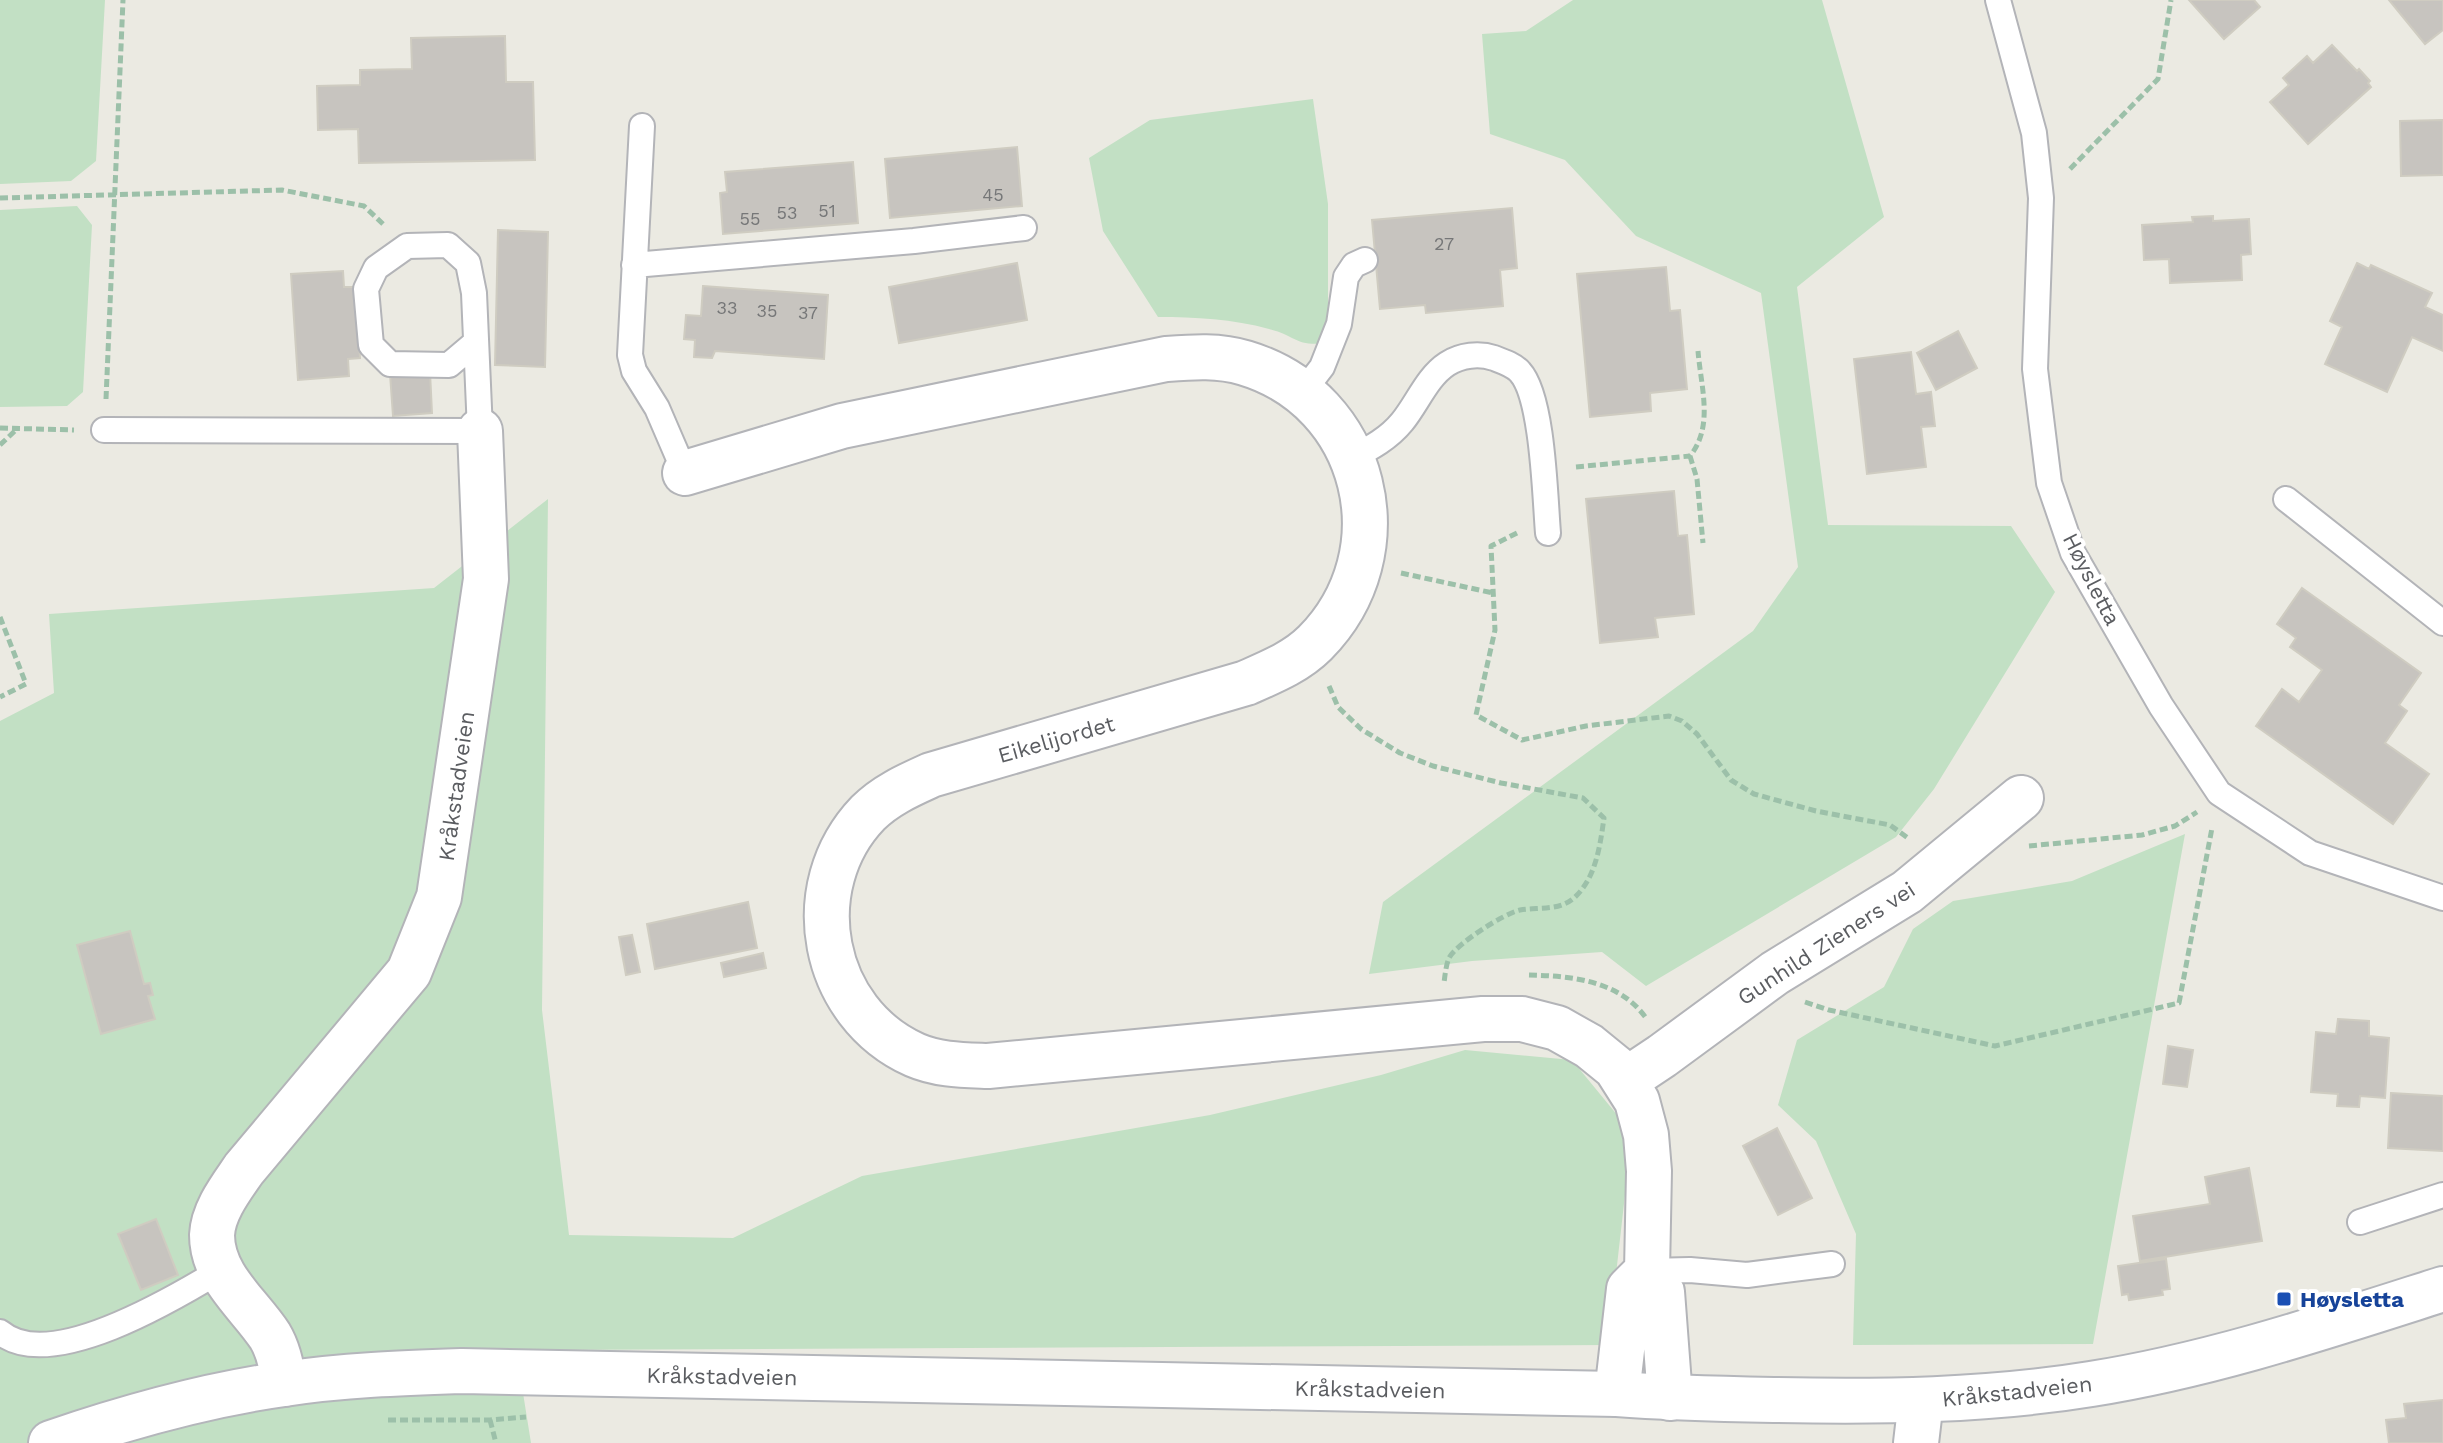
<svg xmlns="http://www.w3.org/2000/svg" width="2443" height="1443" viewBox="0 0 2443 1443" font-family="'Work Sans',sans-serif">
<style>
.green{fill:#c2e0c4}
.building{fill:#c7c4bf;stroke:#cfccc1;stroke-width:2}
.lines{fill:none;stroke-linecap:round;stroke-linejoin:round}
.lane-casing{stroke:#b3b4b8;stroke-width:28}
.street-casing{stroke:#b3b4b8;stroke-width:48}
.secondary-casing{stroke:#b4b6bb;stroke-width:48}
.path{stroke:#9cc0a9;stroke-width:5;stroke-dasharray:8 4;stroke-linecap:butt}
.lane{stroke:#fff;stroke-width:24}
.street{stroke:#fff;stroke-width:44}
.secondary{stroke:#fff;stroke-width:44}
.transit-dot{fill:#1a4fb4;stroke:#fff;stroke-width:3}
.labels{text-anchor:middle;stroke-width:8;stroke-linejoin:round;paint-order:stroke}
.number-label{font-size:18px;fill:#767778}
.street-label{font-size:22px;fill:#5b5d61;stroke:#fff}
.transit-label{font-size:22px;font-weight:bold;fill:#164399;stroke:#fff;text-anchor:start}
</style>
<rect width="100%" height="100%" fill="#ebeae2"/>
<path class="green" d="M0,0h105l-9,161 -25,20 -71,3z
M1573,0h249l62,217 -87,70 31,238 183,1 44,66 -121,197 -38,48 -250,149 -44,-34 -130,9 -103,13 14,-72 370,-271 45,-64 -37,-274 -125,-57 -71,-76 -75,-26 -8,-100 44,-3z
M1313,99l15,105v139c-33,4 -31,-7 -59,-14 -36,-10 -74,-12 -111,-12l-55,-86 -14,-73 61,-38z
M77,206l15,19 -9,167 -16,14 -67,1v-197z
M548,499l-6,511 27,225 164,3 129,-62 348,-61 171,-40 84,-25 107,10 60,73 -24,212 -1080,5 -5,43 8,50h-531v-722l54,-28 -5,-79 385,-26z
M2185,834l-92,510 -240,1 3,-111 -40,-93 -38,-36 19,-65 87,-53 29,-58 40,-28 119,-20z"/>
<path class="building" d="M2189,0h65l6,7 -36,32z
M2389,0h54v30l-18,14z
M505,36l1,46h27l2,78 -176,3 -1,-34 -40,1 -1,-44 43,-1v-15l52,-1 -1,-31z
M2332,45l25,26 2,-2 11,12 -2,2 3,4 -63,57 -38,-42 19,-17 -6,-7 24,-22 6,7z
M2443,120v55l-42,1 -1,-55z
M1017,147l5,59 -132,12 -5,-59z
M853,162l5,61 -135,11 -3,-41 7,-1 -2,-20z
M1512,208l5,60 -17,2 3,36 -77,7 -1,-8 -45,4 -8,-89z
M2213,216v5l36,-2 2,35 -10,1 1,25 -72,3 -1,-24 -25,1 -2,-35 51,-3 -1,-5z
M498,230l50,2 -3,135 -50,-2z
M1017,263l10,57 -128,23 -10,-56z
M2357,263l12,6 2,-4 61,28 -7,14 18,8v36l-31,-14 -25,55 -62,-28 17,-37 -12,-6z
M1666,267l4,44 10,-1 7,79 -37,4 1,18 -61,6 -13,-143z
M343,271l1,16h12l4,71 -12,1 1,17 -51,4 -7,-106z
M703,286l125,9 -4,64 -109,-8 -3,7 -18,-1 1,-17 -11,-1 2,-24 15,1z
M1958,331l19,37 -41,22 -19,-37z
M1911,352l5,42 15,-2 4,34 -14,1 5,40 -59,7 -13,-115z
M430,372l2,41 -39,3 -3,-42z
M1674,491l4,45 9,-1 7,79 -39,4 3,19 -58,6 -14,-144z
M2302,588l119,85 -22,32 8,6 -22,32 44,31 -36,50 -137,-98 26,-37 17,13 23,-32 -32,-23 6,-9 -19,-14z
M748,902l9,46 -102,21 -8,-45z
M130,931l14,53 6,-1 3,12 -5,1 7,23 -54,15 -24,-89z
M632,935l8,37 -14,3 -7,-38z
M763,953l3,15 -42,9 -3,-14z
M2338,1019l31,2v15l20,2 -4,60 -25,-2 -1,11 -22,-1 1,-12 -27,-2 5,-60 20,2z
M2168,1046l25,4 -6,37 -24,-3z
M2391,1093l52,3v55l-55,-3z
M1777,1128l35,70 -34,17 -35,-69z
M2249,1168l13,73 -122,20 -7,-45 77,-12 -5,-27z
M156,1219l22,56 -37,15 -23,-56z
M2166,1259l4,30 -8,1 1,5 -34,5 -1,-6 -6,1 -4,-29z
M2443,1400v43h-54l-3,-23 20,-2 -2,-14z"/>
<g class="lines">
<defs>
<path id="lane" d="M1998,0l36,133 7,65 -6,171 14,114 24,70 88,153 58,87 91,60 133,45
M642,126l-12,229 4,16 23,37 28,65
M634,265l280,-24 110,-13
M1302,393l20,-26 17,-43 7,-47 8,-12 11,-5
M104,430l376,1 -6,-138 -6,-30 -20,-18 -41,1 -31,22 -10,21 5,56 19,19 59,1 26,-22
M1353,457c18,-9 36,-19 49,-35 15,-18 25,-45 45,-58 14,-9 32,-11 47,-6 8,3 20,7 26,14 23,25 25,126 28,161
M2286,499l157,124
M2360,1222l83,-27
M1647,1271l43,-1 57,5 85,-11
M0,1332c49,42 175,-34 221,-62"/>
<path id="street" d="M685,473l157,-47 324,-67c27,-2 53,-4 79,4 123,37 160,189 70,280 -19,19 -44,29 -69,40l-315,92c-22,10 -45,20 -63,38 -71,74 -47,200 47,242 23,10 48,10 73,11l495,-47h39l35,9 32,18 27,22 21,33 9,34 3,36 -2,100 15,21 8,106
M1626,1080l36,-24 113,-83 132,-81 114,-94
M284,1384c-2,-17 -5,-33 -14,-48 -21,-32 -58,-59 -58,-101 1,-24 19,-47 32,-66l165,-197 30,-75 47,-318 -6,-148
M1617,1394l12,-105 18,-18
M1916,1443l5,-43"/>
<path id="secondary" d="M51,1443c76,-26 154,-48 233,-59 59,-9 119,-11 178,-13l1155,23c53,4 106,5 158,6 106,2 212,1 316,-16 120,-19 236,-58 352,-95"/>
</defs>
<use href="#lane" class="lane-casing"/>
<use href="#street" class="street-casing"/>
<use href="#secondary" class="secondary-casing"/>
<path class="path" d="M2070,169l88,-90 13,-79
M0,198l282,-8 82,16 19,18
M106,399l17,-399
M0,428l74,2
M0,445l17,-16
M1690,456l7,23 6,64
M1576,467l114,-11c24,-30 11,-68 8,-105
M1517,533l-26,13 4,84 -19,85 46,25 64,-14 83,-10 13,5 15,13 34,46 23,14 62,17 74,14 18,13
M1401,573l92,20
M0,617l26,67 -26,13
M1329,686l9,21 23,22 39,24 33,13 68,17 82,15 21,20c-4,28 -8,60 -30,80 -15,13 -36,9 -54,12 -15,3 -64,34 -71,48 -3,7 -4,17 -5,25
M2029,846l113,-11 33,-9 22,-14
M1529,975c42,1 90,5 117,43
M1805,1002l24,8 166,36 184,-43 33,-175
M388,1420h102l36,-3
M490,1420l6,23"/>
<use href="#lane" class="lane"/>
<use href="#street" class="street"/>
<use href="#secondary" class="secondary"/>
</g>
<rect class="transit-dot" x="2276" y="1291" width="16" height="16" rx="4"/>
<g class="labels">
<g class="number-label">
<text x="993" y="201">45</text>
<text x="827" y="217">51</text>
<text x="787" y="219">53</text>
<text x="750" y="225">55</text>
<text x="1444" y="250">27</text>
<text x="727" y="314">33</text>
<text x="767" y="317">35</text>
<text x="808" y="319">37</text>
</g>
<g class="street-label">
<text transform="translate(2092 579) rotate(63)" y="8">Høysletta</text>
<text transform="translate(1056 739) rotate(-16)" y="8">Eikelijordet</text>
<text transform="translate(456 786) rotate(-82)" y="8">Kråkstadveien</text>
<text transform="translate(1826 943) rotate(-33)" y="8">Gunhild Zieners vei</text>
<text transform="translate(722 1376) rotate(1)" y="8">Kråkstadveien</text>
<text transform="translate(1370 1389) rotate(1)" y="8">Kråkstadveien</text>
<text transform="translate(2017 1391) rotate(-6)" y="8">Kråkstadveien</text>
</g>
<g class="transit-label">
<text x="2300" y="1307">Høysletta</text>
</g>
</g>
</svg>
